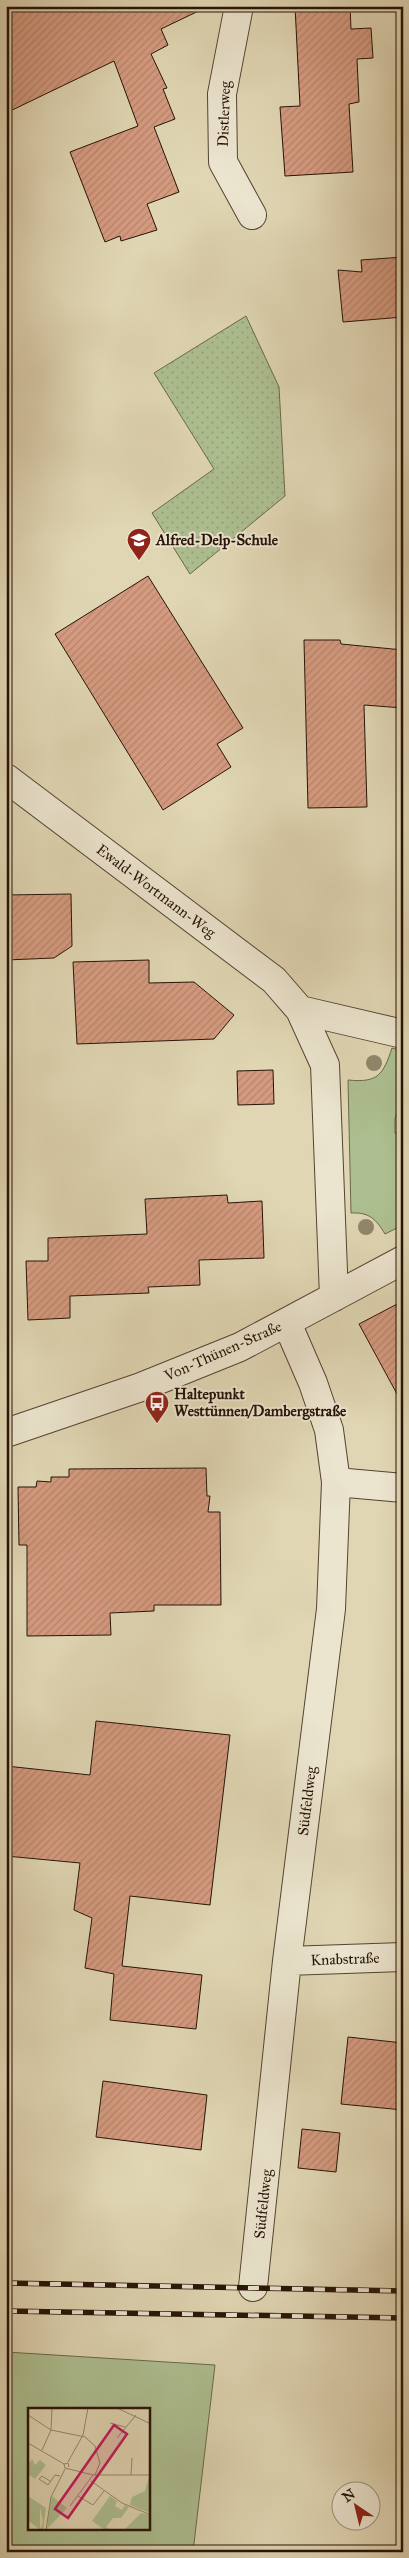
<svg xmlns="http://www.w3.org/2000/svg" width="409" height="2558" viewBox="0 0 409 2558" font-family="'IM FELL Great Primer',serif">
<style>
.green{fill:#adbf90;stroke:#6a684c;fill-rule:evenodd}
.park{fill:url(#park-dots);stroke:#6a684c}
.building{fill:url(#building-hatch);stroke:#261207}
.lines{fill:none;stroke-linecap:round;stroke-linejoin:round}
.minor-casing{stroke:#544332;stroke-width:30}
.minor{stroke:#ebe4ce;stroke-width:28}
.rail-casing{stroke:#261207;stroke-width:5.5}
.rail{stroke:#ebe4ce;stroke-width:4;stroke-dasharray:11;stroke-linecap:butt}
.tree{fill:#90876b}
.labels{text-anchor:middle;stroke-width:4;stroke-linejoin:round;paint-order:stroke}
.street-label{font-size:15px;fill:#261207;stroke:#ebe4ce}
.poi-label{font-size:15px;font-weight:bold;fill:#261207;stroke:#ebe4ce;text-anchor:start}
.inset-road{fill:none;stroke:#96886e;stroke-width:1}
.view{fill:#c2185b;fill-opacity:0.15;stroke:#c2185b;stroke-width:2.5}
.inset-edge{fill:none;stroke:#261207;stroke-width:2.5}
</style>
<defs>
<pattern id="park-dots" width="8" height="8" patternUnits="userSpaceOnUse" patternTransform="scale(1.25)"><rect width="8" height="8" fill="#adbf90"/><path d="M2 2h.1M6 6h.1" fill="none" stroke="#95a37b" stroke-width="1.8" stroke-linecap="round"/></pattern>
<pattern id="building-hatch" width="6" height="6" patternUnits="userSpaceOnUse" patternTransform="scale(1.25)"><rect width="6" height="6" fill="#d59b80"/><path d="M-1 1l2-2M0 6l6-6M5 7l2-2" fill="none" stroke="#b7846d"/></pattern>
</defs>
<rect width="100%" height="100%" fill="#e0d6b3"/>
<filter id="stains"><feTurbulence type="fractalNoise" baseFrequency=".004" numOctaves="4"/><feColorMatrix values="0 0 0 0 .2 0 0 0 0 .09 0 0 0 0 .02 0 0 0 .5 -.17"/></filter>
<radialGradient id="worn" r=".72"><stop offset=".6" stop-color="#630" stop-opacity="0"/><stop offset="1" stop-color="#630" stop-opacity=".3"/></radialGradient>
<path class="green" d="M392,1048l11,3v52l-8,15v15h8v92l-18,9c-9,-15 -16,-22 -34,-21l-3,-133c30,3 35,-5 44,-32z
M6,2352l209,13 -22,187h-187zM29,2409h120v120h-120z"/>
<path class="park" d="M246,316l33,71 6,109 -95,78 -38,-61 62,-44 -60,-96z"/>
<path class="building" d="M23,6h186l-48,23 7,16 -17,9 16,34 -4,1 12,30 -21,8 25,65 -32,12 10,26 -36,11 -1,-5 -15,6 -35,-90 68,-26 -24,-65 -108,52v-99z
M295,6h55l1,23 20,-1 2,30 -16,1 2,43 -10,2 4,68 -68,4 -5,-69 20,-1z
M403,257v60l-60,5 -5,-52 24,2 -1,-12z
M148,576l95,152 -26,16 14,23 -68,43 -108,-176z
M304,640h36l1,4 62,6v58l-39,-3 3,102 -59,1z
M71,894l1,52 -18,12 -48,2v-65z
M149,960v23l45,-1 40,33 -20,24 -137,5 -4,-82z
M273,1070l1,34 -36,1 -1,-34z
M227,1195l1,8 34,-2 2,57 -65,2 1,25 -52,2 1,6 -79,3v22l-42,2 -2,-59h22v-23l99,-4 -2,-35z
M403,1301v104l-44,-81z
M206,1468l1,28h3l-2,16h12l1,93h-67v6l-44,2 1,22 -84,1v-91h-8l-1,-58h18l1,-6 14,1v-5h18v-8z
M96,1721l134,14 -20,170 -80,-9 -8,70 80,9 -6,54 -86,-9 4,-46 -29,-6 7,-50 -18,-8 6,-47 -74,-7v-90l84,9z
M348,2037l55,6v67l-62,-6z
M103,2081l104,14 -6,55 -105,-13z
M302,2129l38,4 -4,39 -38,-4z"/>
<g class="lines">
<defs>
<path id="minor" d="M239,6l-17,88 1,68 29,53
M6,778l268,202 26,30 25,55 9,232
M300,1010l103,24
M6,1433l135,-46 99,-40 163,-87
M336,1482l67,6
M287,1961l116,-4
M253,2287l34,-326 44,-352 5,-127 -7,-52 -16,-47 -26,-60"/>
</defs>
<use href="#minor" class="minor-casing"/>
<use href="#minor" class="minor"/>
<defs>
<path id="rail" d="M6,2283l397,8
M6,2311l397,7"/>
</defs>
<use href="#rail" class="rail-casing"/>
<use href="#rail" class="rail"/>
</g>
<g class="tree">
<circle cx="374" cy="1063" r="8"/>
<circle cx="366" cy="1227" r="8"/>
</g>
<defs>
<symbol id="school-pin" viewBox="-11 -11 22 30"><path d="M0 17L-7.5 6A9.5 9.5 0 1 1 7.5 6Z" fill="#8f2418" stroke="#ebe4ce"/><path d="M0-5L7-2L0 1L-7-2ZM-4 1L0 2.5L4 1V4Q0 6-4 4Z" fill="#fff"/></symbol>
<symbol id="bus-pin" viewBox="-11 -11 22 30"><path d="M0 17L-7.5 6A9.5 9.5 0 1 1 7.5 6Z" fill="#8f2418" stroke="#ebe4ce"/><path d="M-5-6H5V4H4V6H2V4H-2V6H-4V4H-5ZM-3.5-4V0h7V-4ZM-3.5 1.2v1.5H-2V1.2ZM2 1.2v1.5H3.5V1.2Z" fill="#fff"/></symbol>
</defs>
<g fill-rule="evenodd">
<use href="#school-pin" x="125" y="526" width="28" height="38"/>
<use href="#bus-pin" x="143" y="1389" width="28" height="38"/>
</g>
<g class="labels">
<g class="street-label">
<text transform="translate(224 114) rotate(-88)" y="5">Distlerweg</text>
<text transform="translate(156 891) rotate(37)" y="5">Ewald-Wortmann-Weg</text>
<text transform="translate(223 1351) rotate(-24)" y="5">Von-Thünen-Straße</text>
<text transform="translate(307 1801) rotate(-83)" y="5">Südfeldweg</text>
<text transform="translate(345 1959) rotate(-2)" y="5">Knabstraße</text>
<text transform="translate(263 2204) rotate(-84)" y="5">Südfeldweg</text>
</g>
<g class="poi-label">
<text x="156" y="545">Alfred-Delp-Schule</text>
<text x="174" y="1399">Haltepunkt<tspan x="174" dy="17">Westtünnen/Dambergstraße</tspan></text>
</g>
</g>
<g transform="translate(28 2408)">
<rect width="122" height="122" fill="#e0d6b3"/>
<path d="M4,51l3,6 5,-5 6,5 -11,14 -7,-5v-9zM121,69h1v36l-20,-8 2,-8 13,-6zM0,88l18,12 -3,22h-3l3,-8 -3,-15v23l-12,-10zM24,88l15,12 -20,21 3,-25zM82,88l7,5 -2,5 7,4 3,-5 4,2 -8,11h-8l-7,9 5,3h-6l-13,-9zM113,105l9,2v15h-26z" fill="#adbf90"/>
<path class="inset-road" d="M89,0l34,16M0,7l23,15 34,7 10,9 5,17 -5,12M82,15l15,4M89,30l19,-23M0,35l36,21M14,42l9,-20 1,-22M40,54l15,-27 5,-27M41,59l-1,-4 -4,1 1,4 28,7h58M103,67l1,-17M22,73l-8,-5 -3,3 9,6 7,-10 5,1M63,73l31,22 29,12M50,88l15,9 11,-14M42,98l23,-31M18,122l5,-33 14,-28"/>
<path class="view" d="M86,17l13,9 -59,84 -13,-9z"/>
<rect width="122" height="122" class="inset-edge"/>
</g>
<rect width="409" height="2558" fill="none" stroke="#e0d6b3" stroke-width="25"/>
<rect x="8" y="8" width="394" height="2543" fill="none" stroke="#261207" stroke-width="2.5"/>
<rect x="12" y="12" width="384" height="2533" fill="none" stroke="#261207"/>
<g transform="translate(356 2506) rotate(325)"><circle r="24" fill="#ebe4ce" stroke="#9c907e"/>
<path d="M0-4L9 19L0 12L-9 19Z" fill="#8f2418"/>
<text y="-8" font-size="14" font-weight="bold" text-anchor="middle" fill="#261207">N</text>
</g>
<rect width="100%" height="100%" filter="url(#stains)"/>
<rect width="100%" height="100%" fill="url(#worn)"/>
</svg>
